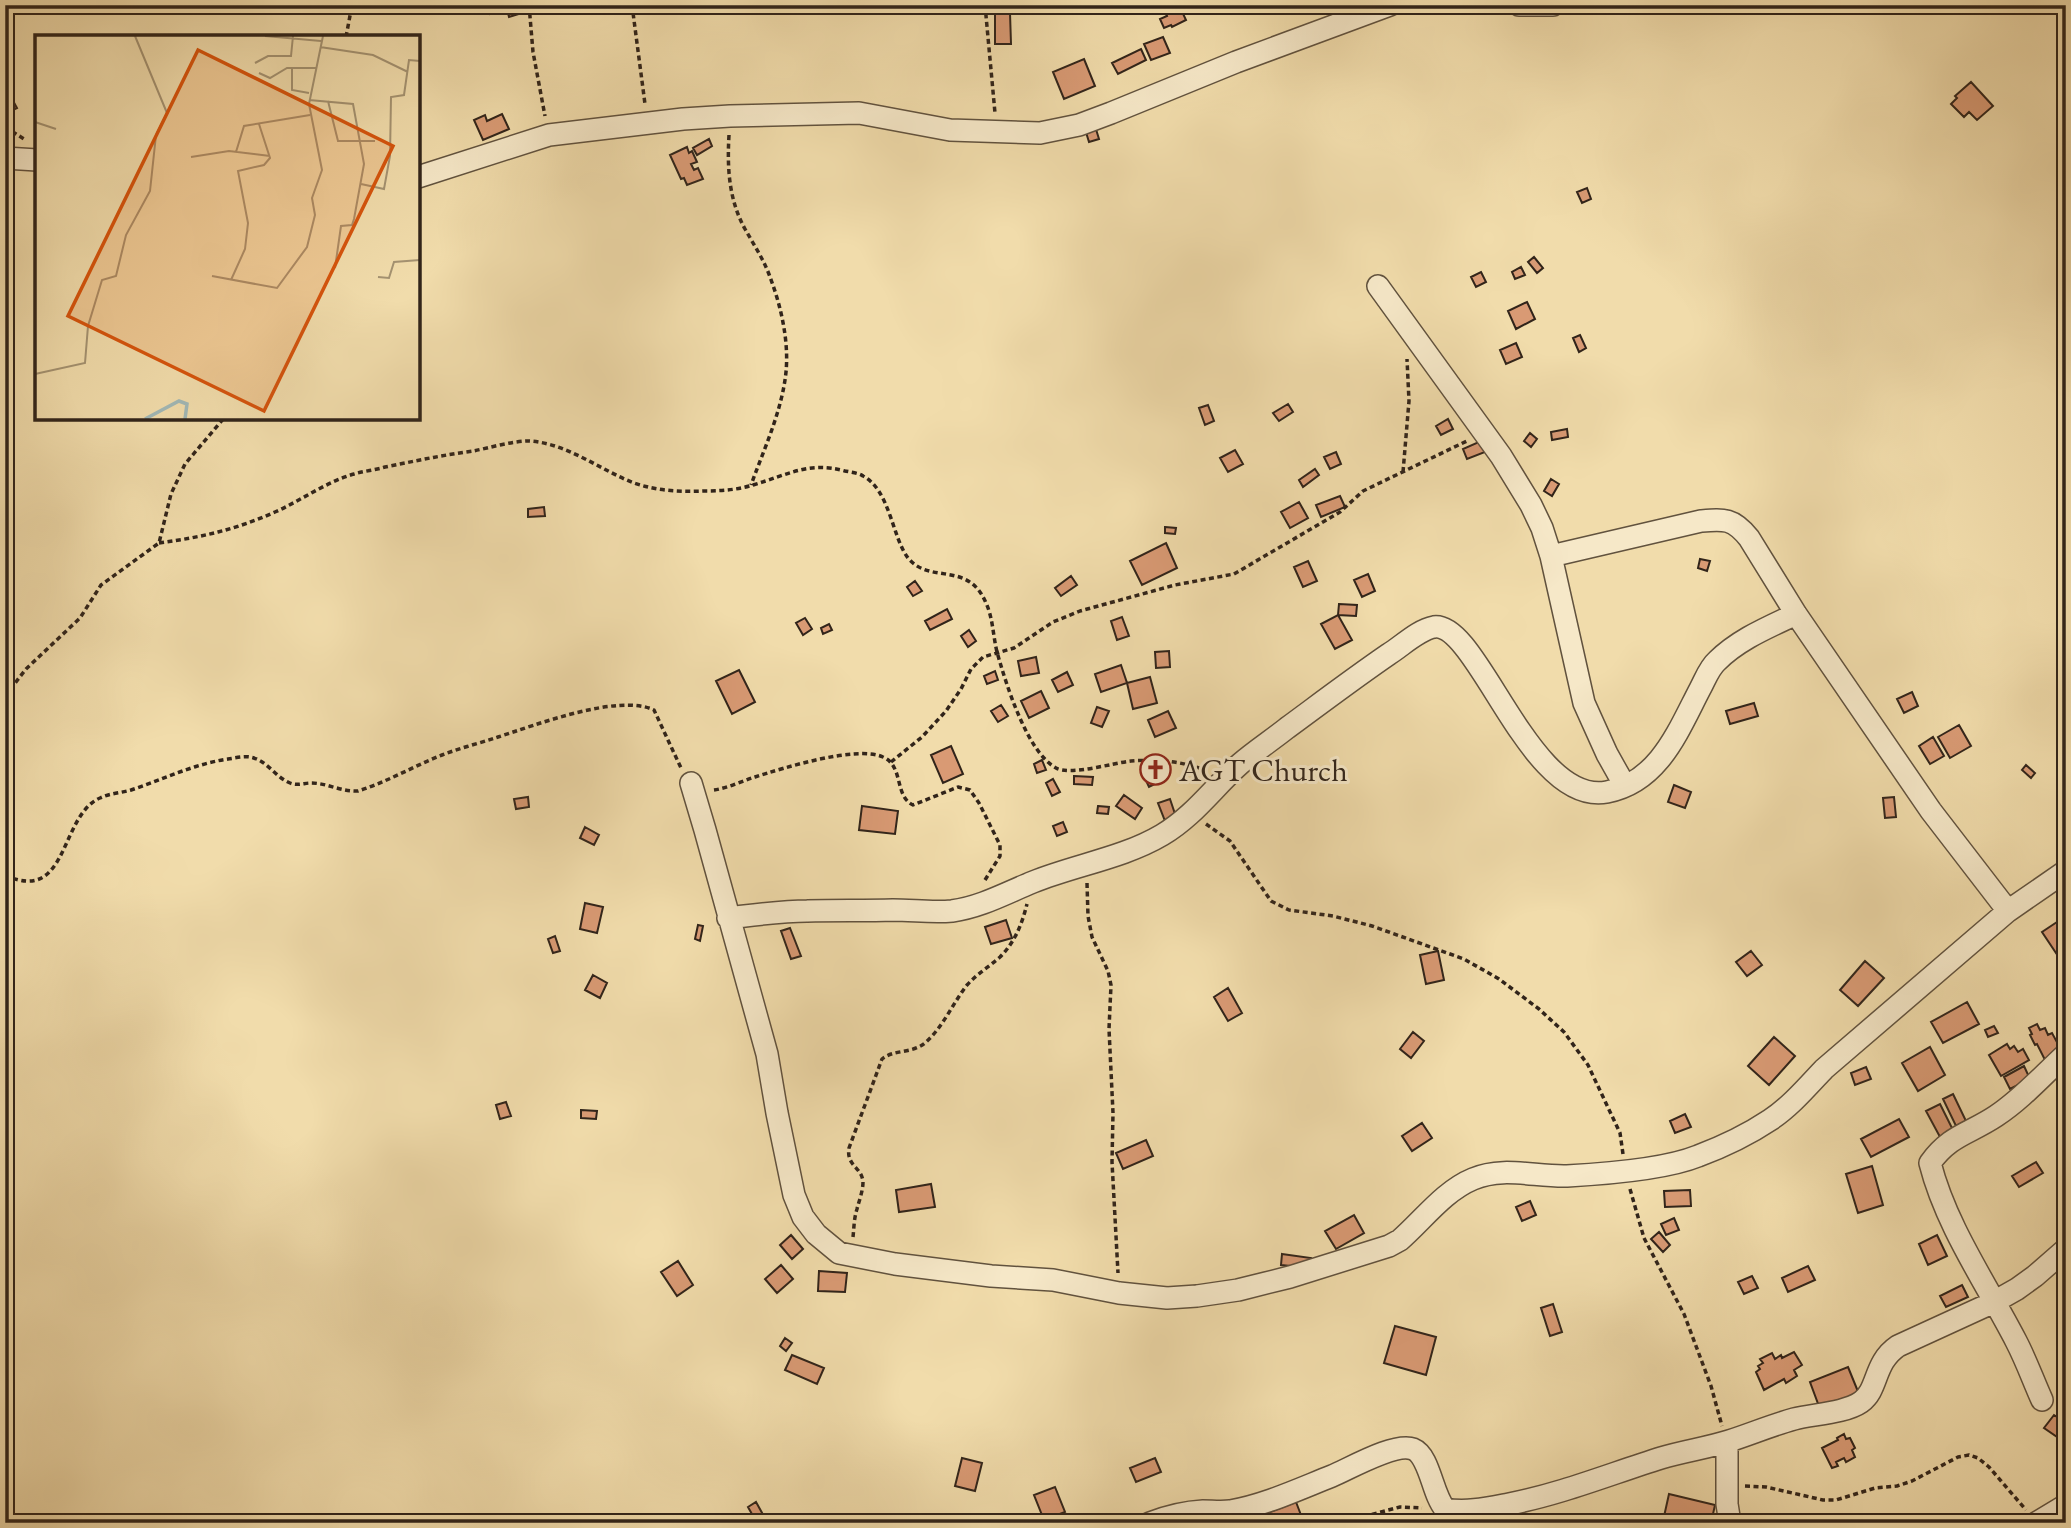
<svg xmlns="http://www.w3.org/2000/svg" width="2071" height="1528" viewBox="0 0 2071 1528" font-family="'EB Garamond',serif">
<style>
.building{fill:#d99a74;stroke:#31241a;stroke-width:2}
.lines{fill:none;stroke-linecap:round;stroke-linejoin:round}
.street-casing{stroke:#61523e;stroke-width:24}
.path{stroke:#31241a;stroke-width:3.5;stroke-dasharray:5 3.5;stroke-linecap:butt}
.street{stroke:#f6e8c8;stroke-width:21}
.labels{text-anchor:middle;stroke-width:6;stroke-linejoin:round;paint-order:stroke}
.poi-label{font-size:32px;fill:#31241a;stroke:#f6e8c8;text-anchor:start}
.inset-river{fill:none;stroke:#a1b8b6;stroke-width:3.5}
.inset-road{fill:none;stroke:#a49271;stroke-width:2}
.view{fill:#d6540d;fill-opacity:0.15;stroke:#d6540d;stroke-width:3.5}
.inset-edge{fill:none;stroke:#31241a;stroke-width:3.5}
</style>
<rect width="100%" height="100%" fill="#f1dcab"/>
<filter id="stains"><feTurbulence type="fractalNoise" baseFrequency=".00286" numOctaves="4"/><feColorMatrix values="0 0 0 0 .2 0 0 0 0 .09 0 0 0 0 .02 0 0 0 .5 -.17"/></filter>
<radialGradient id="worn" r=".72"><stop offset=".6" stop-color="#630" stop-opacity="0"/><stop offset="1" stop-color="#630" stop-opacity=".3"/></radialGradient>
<path class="building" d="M488,5h12l1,5 -11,4z
M506,5h17l2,7 -16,5z
M1162,5h17l7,15 -14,7 -1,-2 -7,3 -4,-9 7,-3z
M995,13h15l1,31h-16z
M1163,37l7,16 -19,7 -7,-16z
M1141,49l5,11 -28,14 -6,-11z
M1084,59l11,27 -31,13 -11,-27z
M1971,82l22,24 -16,14 -8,-8 -5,5 -13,-13 6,-6 -2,-2z
M11,97l6,11 -12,6v-14z
M502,114l7,15 -26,11 -9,-20 11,-5 2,6z
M1095,126l4,13 -10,3 -4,-13z
M709,139l3,7 -15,9 -4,-7z
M687,147l2,6 3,-2 5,11 -6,2 3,6 4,-2 5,11 -16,6 -3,-7 -3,1 -11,-24z
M1587,188l4,11 -9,4 -5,-11z
M1534,257l9,11 -6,5 -9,-11z
M1521,267l4,8 -10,4 -3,-7z
M1481,272l5,10 -10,5 -5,-10z
M1527,302l8,17 -19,10 -8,-18z
M1580,335l6,13 -7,4 -6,-14z
M1516,343l6,14 -16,7 -6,-14z
M1288,404l5,8 -14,9 -6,-8z
M1208,405l6,16 -9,4 -6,-17z
M1448,419l5,10 -12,6 -5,-9z
M1567,429l1,8 -16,3 -1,-8z
M1530,433l7,6 -6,8 -7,-6z
M1481,441l4,11 -18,7 -4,-10z
M1235,450l8,14 -15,8 -8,-14z
M1336,452l5,12 -11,5 -6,-12z
M1315,469l4,6 -16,12 -4,-7z
M1551,479l8,5 -7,12 -8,-5z
M1340,496l5,11 -24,10 -5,-12z
M1299,502l9,16 -18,10 -9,-16z
M544,507l1,9 -17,1v-8z
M1165,527l11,1 -1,6 -10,-1z
M1166,543l11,25 -35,17 -12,-24z
M1700,559l10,2 -3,10 -9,-3z
M1308,561l9,20 -14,6 -9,-20z
M1368,574l7,17 -13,6 -8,-17z
M1071,576l6,9 -16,11 -6,-8z
M915,581l7,10 -9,5 -6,-9z
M1339,604l18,1 -1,11 -18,-1z
M947,609l5,10 -22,11 -5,-9z
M1338,615l14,25 -17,9 -14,-25z
M1122,617l7,19 -12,4 -6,-19z
M805,618l7,11 -9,6 -7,-12z
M829,624l3,6 -9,4 -2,-6z
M969,630l7,11 -8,6 -7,-11z
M1169,651l1,16 -14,1 -1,-16z
M1036,657l3,16 -18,3 -3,-15z
M1121,665l6,18 -26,9 -6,-18z
M739,670l16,32 -23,12 -16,-33z
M995,671l3,9 -11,4 -3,-8z
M1067,672l6,13 -15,7 -6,-12z
M1150,677l7,26 -24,6 -6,-26z
M1041,691l8,17 -20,10 -8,-17z
M1912,692l6,14 -14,7 -7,-14z
M1754,703l4,13 -28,8 -4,-13z
M1001,705l7,11 -10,6 -7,-11z
M1097,707l12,4 -7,16 -11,-4z
M1168,711l8,17 -21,9 -7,-17z
M1959,725l12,21 -21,12 -12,-21z
M1933,737l11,19 -14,8 -11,-18z
M951,746l12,28 -20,9 -12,-28z
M1042,760l4,10 -9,3 -3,-9z
M1155,763l8,17 -14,7 -8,-17z
M2026,765l9,8 -4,5 -9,-8z
M1074,776l19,1 -1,8 -18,-1z
M1053,779l7,13 -8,4 -6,-13z
M1674,785l17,7 -6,16 -17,-6z
M1124,795l18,13 -7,11 -19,-13z
M528,797l1,10 -13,2 -2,-10z
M1894,797l2,20 -11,1 -2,-20z
M1170,799l6,18 -11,4 -7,-18z
M862,806l36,5 -3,23 -36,-4z
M1098,806l11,1 -1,7 -11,-1z
M1063,822l4,10 -10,4 -4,-10z
M585,827l14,8 -5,10 -14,-7z
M585,903l18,4 -6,26 -17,-4z
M2066,916v48l-2,1 -22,-33z
M1006,920l6,18 -21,6 -6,-17z
M698,925l5,1 -3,15 -5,-2z
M790,928l11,28 -10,3 -10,-28z
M555,936l5,15 -7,2 -5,-14z
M1438,951l6,29 -18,4 -6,-29z
M1751,951l11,14 -15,11 -11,-14z
M1865,961l19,17 -26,28 -18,-16z
M2066,973v20l-6,-10 5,-3 -2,-5z
M593,975l14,8 -7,15 -15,-8z
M1228,988l14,25 -14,8 -14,-24z
M1967,1002l12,22 -36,19 -12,-21z
M2037,1024l3,6 5,-2 3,7 4,-2 12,22 -17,9 -10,-20 -2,1 -5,-10 2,-1 -3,-6z
M1994,1026l4,7 -10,4 -3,-7z
M1413,1032l11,9 -13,17 -11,-9z
M1774,1037l21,19 -26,29 -21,-19z
M2007,1044l3,5 4,-3 4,6 5,-3 6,11 -28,16 -12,-21z
M1930,1047l15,28 -27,16 -16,-28z
M2024,1066l6,13 -20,10 -6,-12z
M1866,1067l5,12 -16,6 -4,-12z
M2066,1077v17l-8,-9z
M1953,1094l13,27 -10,5 -13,-27z
M506,1102l5,14 -11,3 -4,-14z
M1940,1104l13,26 -13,7 -14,-26z
M581,1110l16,1 -1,8 -15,-1z
M1685,1114l6,13 -16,6 -5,-12z
M1899,1119l10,18 -38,20 -10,-18z
M1422,1123l10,15 -20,13 -10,-15z
M1146,1140l7,16 -30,13 -7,-16z
M2036,1162l7,11 -24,14 -7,-11z
M1872,1166l11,39 -25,8 -12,-39z
M931,1184l4,23 -36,5 -3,-22z
M1690,1190l1,16 -26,1 -1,-16z
M1530,1201l6,14 -14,6 -6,-14z
M1354,1215l10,18 -28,16 -11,-18z
M1674,1218l5,12 -13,5 -5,-11z
M1659,1232l11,13 -7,7 -12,-13z
M791,1235l12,14 -11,10 -12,-14z
M1937,1235l10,21 -19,9 -9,-21z
M1282,1254l29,4 -1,10 -29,-3z
M678,1261l15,24 -16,11 -16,-24z
M781,1265l12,14 -16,14 -12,-14z
M1808,1266l7,14 -27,12 -6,-14z
M819,1271l28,2 -2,19 -27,-1z
M1752,1276l6,12 -14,6 -6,-12z
M1962,1285l6,12 -22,10 -6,-11z
M1553,1304l9,28 -12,4 -9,-28z
M1395,1326l41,11 -10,38 -42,-12z
M785,1338l7,5 -6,8 -6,-5z
M1794,1352l8,13 -8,5 3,6 -11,7 -2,-4 -20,11 -8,-18 4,-3 -2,-3 5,-3 -3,-4 12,-6 3,6 6,-4 1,3z
M792,1355l32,13 -7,16 -32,-14z
M1848,1367l11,27 -39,15 -10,-27z
M2054,1415l12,8v20l-22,-15z
M1844,1434l2,5 4,-1 5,10 -3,2 3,7 -9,5 -2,-4 -8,4 2,4 -6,2 -10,-20 16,-8 -1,-2z
M962,1458l20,5 -7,28 -20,-5z
M1155,1458l6,14 -25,10 -6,-14z
M1055,1487l10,25 -21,8 -10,-25z
M1669,1494l46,11 -4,18h-39l-9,-2z
M756,1502l10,18 -6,3h-3l-9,-16z
M1296,1502l8,21h-58v-2z
M1842,1515l3,8h-22z"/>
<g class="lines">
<defs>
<path id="street" d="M1519,5h34
M5,158l32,2
M418,177l131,-42 134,-16 47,-3 129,-3 91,17 90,3 39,-8 32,-12 125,-51 154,-57
M1378,286l123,170 30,49 11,23 9,28 33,147 23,51 18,32
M1551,556l150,-35c23,-2 32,-3 48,17l47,76 135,197 77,100
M691,783l14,47 62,224 10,59 17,82 9,22 13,17 23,19 56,11 96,12 62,4 66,13 48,5 30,-2 41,-6 52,-13 99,-31 11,-6c23,-20 44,-49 73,-61 30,-13 62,-2 94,-3 36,-2 99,-7 131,-20 24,-9 51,-22 72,-36 20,-13 37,-33 54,-51l184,-158 58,-40
M728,918c26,-3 53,-7 79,-7 29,-1 57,0 86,-1 20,0 39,3 59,1 29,-4 54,-18 81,-29 42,-17 90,-24 129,-47 32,-19 51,-47 78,-71 15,-13 32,-24 47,-36 34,-25 67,-50 102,-74 13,-8 29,-24 45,-27 44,-6 96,180 173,165 52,-10 71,-61 93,-103 5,-9 9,-21 17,-28 22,-22 52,-34 79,-47
M2042,1400c-9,-20 -16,-40 -26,-59 -30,-58 -70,-115 -86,-178 20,-28 39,-29 66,-47 26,-17 47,-41 70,-62
M1727,1442v62l3,19
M1150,1523c18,-7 35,-11 53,-12 9,0 18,1 27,0 35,-6 69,-22 102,-35 17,-7 63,-34 81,-27 17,7 19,45 32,60 21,4 43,-1 64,-5 52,-10 101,-30 152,-46 23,-7 46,-10 68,-17 22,-7 43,-16 65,-22 20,-5 51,-6 67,-17 18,-13 12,-39 37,-56l96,-44 23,-13 18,-13 31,-27
M2036,1523l30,-18"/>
</defs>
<use href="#street" class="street-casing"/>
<path class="path" d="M529,5l4,47 12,64
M632,5l13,99
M985,5l10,108
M346,37l6,-32
M5,127l19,12
M729,135c-2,34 0,65 16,94 9,16 19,31 25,48 11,29 19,64 16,95 -4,39 -22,77 -35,113
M1403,472l6,-71 -2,-42
M159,543c43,-6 76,-13 116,-31 27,-12 51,-30 79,-38 10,-3 21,-4 31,-7 30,-6 58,-12 88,-16 16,-3 39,-10 56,-10 38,2 71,29 105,42 23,8 46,9 69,8 17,0 34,-1 50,-6 34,-10 56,-24 92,-14 5,1 14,2 18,5 27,14 29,61 45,82 22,27 60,2 78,45 7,15 7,33 11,49 9,32 30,100 59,116 14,8 57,-5 75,-7 27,-2 49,0 74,9
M5,696l21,-27 54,-51 21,-33 58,-42 12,-49 14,-30 39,-46
M891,762l31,-25 24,-26 15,-22 10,-20 12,-12 31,-9 39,-26 27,-11 95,-26 59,-11 106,-62 23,-21 106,-51
M714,790c14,-2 28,-9 41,-13 28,-9 102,-32 128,-20 21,9 11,39 30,48l45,-18 12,3 9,13 21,42v11l-15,24
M1206,824l24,17 41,60 18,9 44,6 39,10 92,33 35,20 40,30 25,23 24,33 32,68 3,21
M5,875c64,30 54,-59 95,-77 10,-5 21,-5 31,-8 33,-11 63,-26 97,-31 7,-1 15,-3 22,-2 17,3 25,20 40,26 7,3 14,0 21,0 16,0 31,9 47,8 29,-9 56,-25 84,-36 18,-7 38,-12 56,-18 38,-12 120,-44 156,-27l27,58
M1087,883l1,33 4,21 16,34 3,14 -2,44 4,84 -1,49 6,111
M1630,1189l14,49 40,76 27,72 11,40
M853,1237c1,-9 1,-19 4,-28 2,-8 6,-18 6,-27 -1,-15 -17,-16 -14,-34l33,-89c12,-10 31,-5 44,-17 17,-15 27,-39 41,-57 11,-12 22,-18 33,-28 15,-15 22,-33 27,-53
M1745,1486l21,1 57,13h13l39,-12 22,-2 15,-5 46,-24 11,-2 9,3 11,9 37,43
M1339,1523l61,-16 22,1"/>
<use href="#street" class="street"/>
</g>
<defs>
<symbol id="church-ring" viewBox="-11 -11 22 22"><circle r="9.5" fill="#f6e8c8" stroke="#8f2418" stroke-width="1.5"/><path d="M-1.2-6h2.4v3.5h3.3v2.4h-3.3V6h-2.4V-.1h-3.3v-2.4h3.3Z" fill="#8f2418"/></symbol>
</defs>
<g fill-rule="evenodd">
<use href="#church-ring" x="1138" y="752" width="35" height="35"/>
</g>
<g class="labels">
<g class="poi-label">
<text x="1179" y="781">AGT Church</text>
</g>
</g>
<g transform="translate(35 35)">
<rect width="385" height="385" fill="#f1dcab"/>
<path class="inset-river" d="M110,384l34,-18 8,3 -2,15"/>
<path class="inset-road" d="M230,1l56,5M285,12l53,8 35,17M220,28l13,-7h23l2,-20M257,32v23l17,3M224,38l11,5 17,-10h29M274,65l44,4 11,60 -10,55 -2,6 -11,1 -6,42M293,66l10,40h37M0,87l21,7M201,117l8,-26 66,-11M156,122l38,-6 41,5M326,149l23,5 6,-33 1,-59 13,-2 5,-35 11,1M177,241l65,12 30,-41 8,-32 -3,-17 10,-28 -13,-66 14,-68M343,242l11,1 5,-16 26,-2M196,245l14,-31 3,-26 -10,-52 26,-6 6,-7 -11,-34M0,339l50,-11 3,-37 14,-46 14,-4 10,-41 24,-44 6,-56 11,-22 -32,-77"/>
<path class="view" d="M163,15l195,96 -129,265 -196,-95z"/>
<rect width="385" height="385" class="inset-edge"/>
</g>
<rect width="2071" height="1528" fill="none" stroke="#f1dcab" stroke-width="28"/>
<rect x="7" y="7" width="2057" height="1514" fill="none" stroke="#31241a" stroke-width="3.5"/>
<rect x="14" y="14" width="2043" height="1500" fill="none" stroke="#31241a" stroke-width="2"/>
<rect width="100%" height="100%" filter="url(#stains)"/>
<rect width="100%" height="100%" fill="url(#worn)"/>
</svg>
